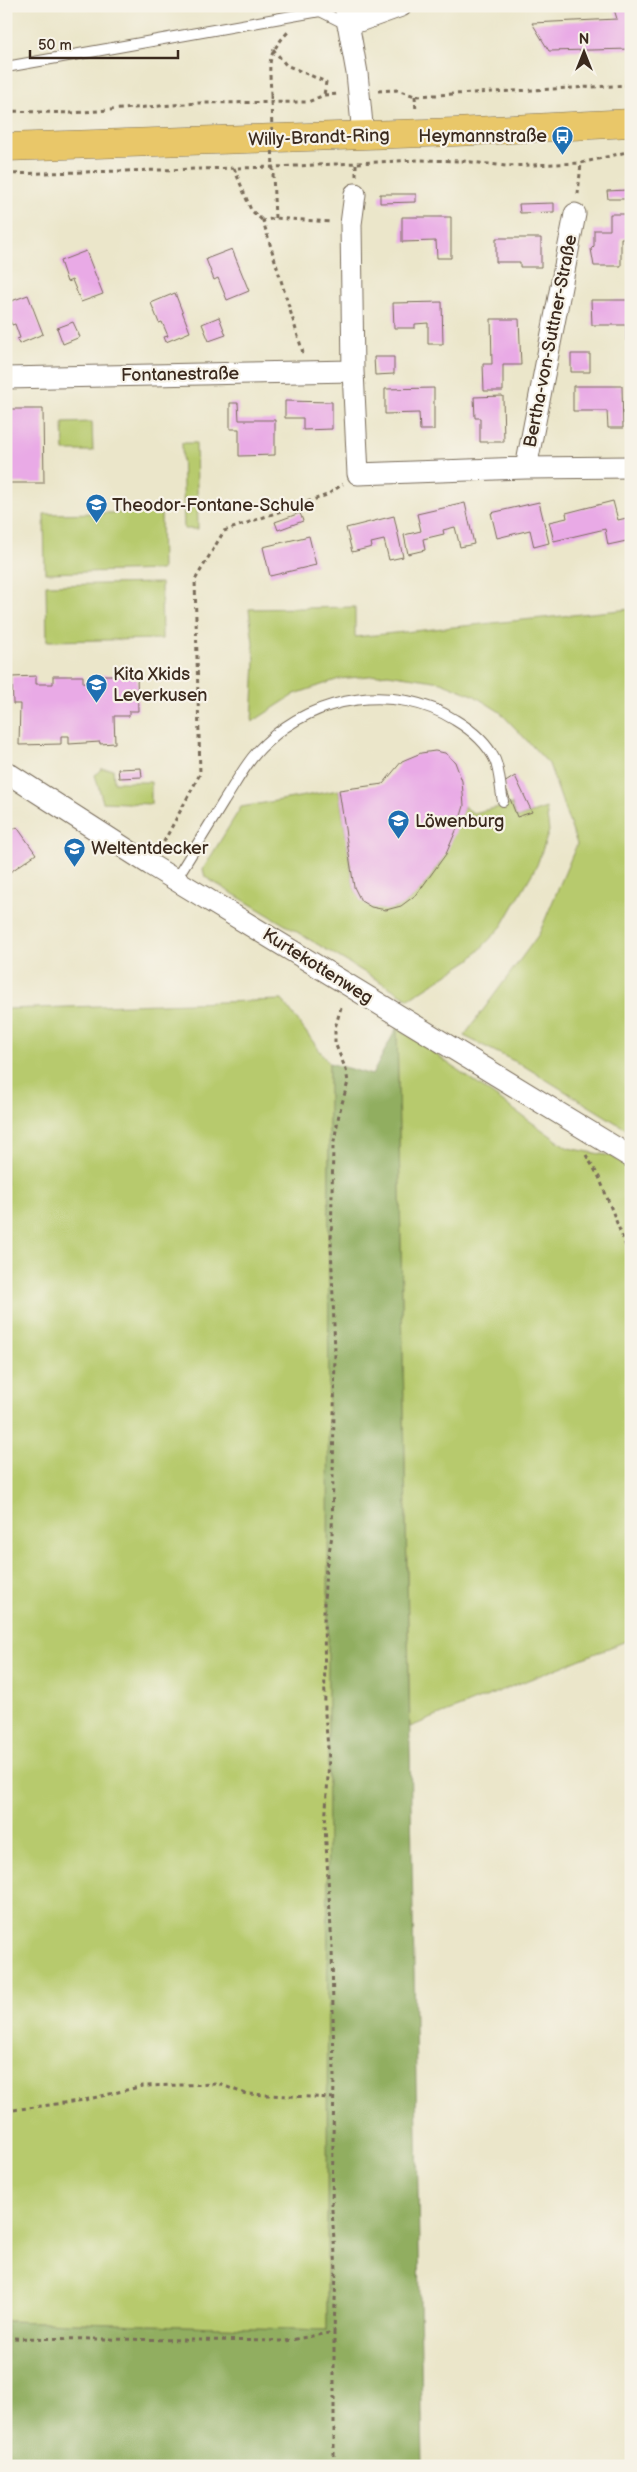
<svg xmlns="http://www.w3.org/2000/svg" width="637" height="2472" viewBox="0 0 637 2472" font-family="'Balsamiq Sans',sans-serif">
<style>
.green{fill:#b7ca6d;stroke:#797a46}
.forest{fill:#91ae60;stroke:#666c3f}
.building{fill:#e9aae6}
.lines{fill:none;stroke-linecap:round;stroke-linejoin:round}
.service-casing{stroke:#796c5a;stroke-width:12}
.minor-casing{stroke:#796c5a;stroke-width:23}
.primary-casing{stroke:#796c5a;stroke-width:29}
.path{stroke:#796c5a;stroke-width:3;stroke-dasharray:4 4;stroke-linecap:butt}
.service{stroke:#fff;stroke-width:10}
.minor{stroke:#fff;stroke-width:21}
.primary{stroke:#e9c769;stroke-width:28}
.path-bridge{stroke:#796c5a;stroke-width:3;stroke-dasharray:4 4;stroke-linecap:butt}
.labels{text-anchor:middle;stroke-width:4.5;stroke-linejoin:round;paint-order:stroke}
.poi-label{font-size:18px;fill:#3b2a1e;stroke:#f7f3e8;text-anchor:start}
.street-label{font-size:18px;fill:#3b2a1e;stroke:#f7f3e8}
</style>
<rect width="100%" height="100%" fill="#f7f3e8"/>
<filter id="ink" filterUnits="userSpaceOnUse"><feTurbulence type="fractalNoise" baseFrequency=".02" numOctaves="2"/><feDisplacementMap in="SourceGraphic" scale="10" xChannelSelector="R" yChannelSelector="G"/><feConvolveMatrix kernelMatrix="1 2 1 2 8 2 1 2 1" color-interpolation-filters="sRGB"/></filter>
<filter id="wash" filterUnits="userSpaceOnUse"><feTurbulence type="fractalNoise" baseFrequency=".0096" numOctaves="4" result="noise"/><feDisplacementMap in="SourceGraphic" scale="20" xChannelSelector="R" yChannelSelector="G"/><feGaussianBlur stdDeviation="1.12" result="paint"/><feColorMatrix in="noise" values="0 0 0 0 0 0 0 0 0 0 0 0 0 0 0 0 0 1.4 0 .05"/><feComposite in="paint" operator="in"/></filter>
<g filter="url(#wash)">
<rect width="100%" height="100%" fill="#ebe6ca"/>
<path class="green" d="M92,422l1,29h-29l-1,-28z
M182,443h14l2,86h-14z
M161,512l1,58 -117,3 -1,-59z
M161,583l1,56 -115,2 -1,-56z
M355,607v30l276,-28v523l-107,-66 -60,-30 75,-102 38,-90 -28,-80 -49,-52 -27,-17 -32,-13 -53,-8 -49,5 -44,15 -43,28 3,-62 -6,-51z
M101,769h12l1,13h37v22l-48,-2 -8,-27z
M339,790l15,97c6,12 11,19 25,22 43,8 75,-71 85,-103l9,7 39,-9 5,14 29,-10 3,23 -12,34 -35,61 -31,33 -62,40 -204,-122 -2,-8 38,-62z
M282,1000l47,63 -2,1267 -321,-9v-1312z
M397,1027l171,121 43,8 20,13v470l-221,88z"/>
<path class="forest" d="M397,1027l26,1439h-417v-145l321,9 2,-1267 43,12z"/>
<g id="blocks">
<path class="building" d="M613,6h18v43l-82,2 -17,-28 85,-4z
M627,190h4v9h-23l-1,-8z
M380,194h36v8l-36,1z
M554,203v9l-34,1 -1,-9z
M610,214h21v24h-10v28h-27l-3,-17 3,-3v-16h16z
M402,217h49v41h-14l-1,-17 -34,1z
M496,238h45v29h-21v-5h-24z
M232,249l17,42 -22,9 -9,-22 -4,2 -8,-21z
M86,251l17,43 -22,8 -9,-22 -5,2 -7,-21z
M175,293l15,39 -24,10 -2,-5 4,-1 -6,-14 -3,1 -8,-20z
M28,295l15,39 -24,10 -2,-5 3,-1 -5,-14 -3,1 -6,-14v-8z
M591,300h40v41h-5v-16h-34z
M442,302l1,42h-15v-21l-13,1v4h-21l-1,-25z
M219,317l7,18 -17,6 -7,-17z
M491,319h28l2,46h-18v26h-19l-1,-27h9z
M73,322l7,15 -17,7 -6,-16z
M571,354h19v18h-19z
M374,357h20v17l-19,1z
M573,386h49l1,42h-15l-1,-17h-34z
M434,388v42h-14l-1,-17 -34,1v-25z
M503,396l1,46h-24v-24h-5l-1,-21z
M285,401l47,1v27l-29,1v-12h-18z
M230,403h8l1,17h36v35l-36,1v-27h-9z
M6,409h37l1,74h-38z
M613,501l5,19 13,-3v23l-23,5 -3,-16 -51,12 -5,-19 18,-4 -1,-5z
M539,502l10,41 -15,4 -4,-17 -33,8 -6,-25z
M465,503l9,41 -14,3 -5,-20 -12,3 1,4 -21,5 2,11 -17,4 -4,-19 17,-4 -4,-17z
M300,513l3,8 -25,9 -3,-8z
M394,516l9,41 -14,3 -5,-20 -13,3 1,4 -20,5 -6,-24z
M309,536l7,29 -46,11 -7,-29z
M106,675h31l1,36h-9v5h-15l1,27 -15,1v-2l-31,2v-8h-8v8l-42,1 1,-41h-7l-1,-27 24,-1v8h17v-8h30v7h8v-7z
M435,751l10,2 10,9 7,19 2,25 -6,20 -12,28 -29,40 -16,12 -15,4 -15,-3 -10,-6 -7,-14 -15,-97 44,-6 19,-23 19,-8z
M141,768l1,9 -23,1 -1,-9z
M515,776l17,36 -15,5 -13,-34z
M17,827l19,27 -30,21v-40z"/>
</g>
</g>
<g filter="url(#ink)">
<use href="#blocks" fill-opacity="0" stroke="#796c5a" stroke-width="1"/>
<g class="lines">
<defs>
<path id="service" d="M6,67l314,-56 28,14
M176,879c16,-26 32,-52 48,-78 13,-20 24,-42 42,-58 49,-48 131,-60 189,-23 15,9 32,23 40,40 5,12 5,28 8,41"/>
<path id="minor" d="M345,6l12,67 6,62
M348,25l53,-19
M355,194l-4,30 2,147 5,103 168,-6 105,-1
M6,378l347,-7
M526,468l49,-254
M6,772l145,93 480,292"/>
<path id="primary" d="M6,147l449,-15 176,-9"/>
</defs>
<use href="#service" class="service-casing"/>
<use href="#minor" class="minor-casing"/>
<use href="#primary" class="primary-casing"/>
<path class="path" d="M273,49l13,16 40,17 -2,13
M378,91l19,-1 18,6 216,-11
M271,95c-1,-33 -6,-38 17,-63
M415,96l1,16
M6,111l65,2 127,-10 110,-1 16,-7 15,-1
M234,168l17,42 12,11
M6,174l269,-7 143,-7 45,1 43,5 75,-3 50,-12
M273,174l2,44
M356,176v-13
M578,194l3,-31
M303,353l-40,-132 12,-3 56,4
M160,849l40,-75 -5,-194 29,-49 103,-36 16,-11
M586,1155l13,22 32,82
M6,2111l79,-11 58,-14 76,-2 27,10 87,4
M334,2332v134
M6,2338l280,3 48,-9 2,-62 -4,-60 2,-134 -2,-129 -7,-121 4,-67 -4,-45 -1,-111 2,-35 6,-32 3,-184 -4,-109 2,-96 6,-33 9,-32 -2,-12 -11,-27v-15l7,-24"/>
<use href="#service" class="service"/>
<use href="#minor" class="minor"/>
<use href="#primary" class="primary"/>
<path class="path-bridge" d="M271,95l2,79"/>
</g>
</g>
<defs>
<symbol id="bus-pin" viewBox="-11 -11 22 30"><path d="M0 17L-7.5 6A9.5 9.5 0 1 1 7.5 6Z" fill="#1f6fb2" stroke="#f7f3e8"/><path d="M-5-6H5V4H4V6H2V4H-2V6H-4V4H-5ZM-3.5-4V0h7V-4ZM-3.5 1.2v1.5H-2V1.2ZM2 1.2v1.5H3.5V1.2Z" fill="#fff"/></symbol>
<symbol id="school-pin" viewBox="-11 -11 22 30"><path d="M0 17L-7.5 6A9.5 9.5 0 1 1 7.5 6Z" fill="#1f6fb2" stroke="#f7f3e8"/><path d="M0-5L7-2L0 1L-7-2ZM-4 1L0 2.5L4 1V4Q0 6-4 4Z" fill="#fff"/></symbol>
</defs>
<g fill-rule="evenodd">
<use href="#bus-pin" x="550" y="124" width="25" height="34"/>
<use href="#school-pin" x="84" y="492" width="25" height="34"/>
<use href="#school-pin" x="84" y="672" width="25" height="34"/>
<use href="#school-pin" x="386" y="808" width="25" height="34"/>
<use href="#school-pin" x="62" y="836" width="25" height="34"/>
</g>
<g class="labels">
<g class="poi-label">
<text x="547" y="142" text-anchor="end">Heymannstraße</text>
<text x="112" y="511">Theodor-Fontane-Schule</text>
<text x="113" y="680">Kita Xkids<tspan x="113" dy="21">Leverkusen</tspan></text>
<text x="415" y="827">Löwenburg</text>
<text x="91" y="854">Weltentdecker</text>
</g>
<g class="street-label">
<text transform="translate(319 137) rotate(-2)" y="6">Willy-Brandt-Ring</text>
<text transform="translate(550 341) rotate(-79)" y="6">Bertha-von-Suttner-Straße</text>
<text transform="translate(180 374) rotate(-1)" y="6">Fontanestraße</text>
<text transform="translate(318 966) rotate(32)" y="6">Kurtekottenweg</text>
</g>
</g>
<rect width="637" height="2472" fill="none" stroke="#f7f3e8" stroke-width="25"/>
<g transform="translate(584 52)" stroke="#f7f3e8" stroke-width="4" paint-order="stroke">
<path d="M0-4L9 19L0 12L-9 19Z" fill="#3b2a1e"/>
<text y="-8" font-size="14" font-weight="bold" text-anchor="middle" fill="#3b2a1e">N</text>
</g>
<path d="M30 50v8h148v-8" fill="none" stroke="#3b2a1e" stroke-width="2.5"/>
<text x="38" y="50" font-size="15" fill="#3b2a1e" stroke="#f7f3e8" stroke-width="4" paint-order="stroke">50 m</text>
</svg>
